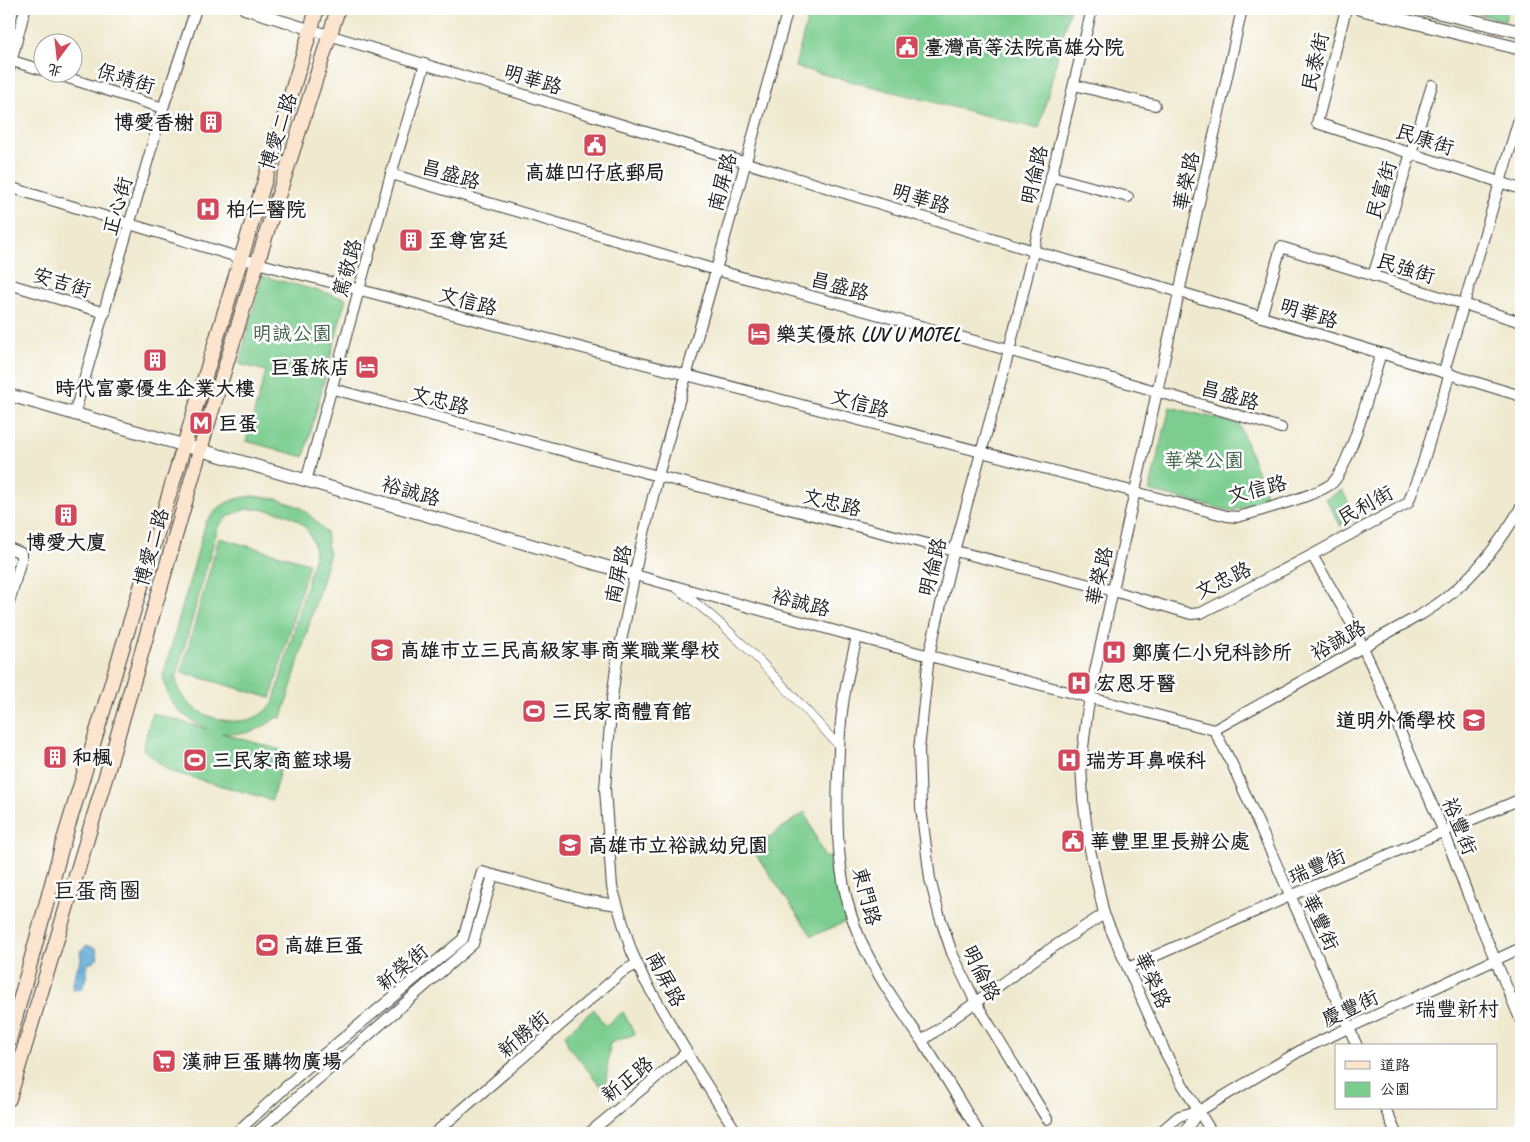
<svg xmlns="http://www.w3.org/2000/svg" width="1530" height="1142" viewBox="0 0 1530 1142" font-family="Caveat,'LXGW WenKai TC',sans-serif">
  <rect width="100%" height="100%" fill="#fff"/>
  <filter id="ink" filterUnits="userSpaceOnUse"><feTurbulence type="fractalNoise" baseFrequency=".02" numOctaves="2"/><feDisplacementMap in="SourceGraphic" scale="10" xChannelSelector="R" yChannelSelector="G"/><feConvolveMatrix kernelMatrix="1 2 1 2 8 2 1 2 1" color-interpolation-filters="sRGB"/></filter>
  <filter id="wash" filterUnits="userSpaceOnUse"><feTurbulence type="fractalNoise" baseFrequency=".0096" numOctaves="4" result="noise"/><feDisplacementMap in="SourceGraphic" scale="20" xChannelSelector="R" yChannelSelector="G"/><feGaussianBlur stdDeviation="1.12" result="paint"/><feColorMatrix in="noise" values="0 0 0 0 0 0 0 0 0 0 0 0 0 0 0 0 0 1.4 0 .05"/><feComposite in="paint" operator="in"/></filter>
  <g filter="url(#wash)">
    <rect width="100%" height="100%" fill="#efe9cf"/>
    <g fill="#7bcd8f" stroke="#4c7456" fill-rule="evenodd">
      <path d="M810,9H1070L1039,129L795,67Z"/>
      <path d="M1460,9H1508L1505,21Z"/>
      <path d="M262,276L346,298L304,457L246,441L266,371L239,364Z"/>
      <path d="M1170,407L1239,424L1268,500L1231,511L1149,491Z"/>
      <path d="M1342,490L1357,518L1341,526L1326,499Z"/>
      <path d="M252,496L277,499L300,507L314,519L326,532L329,556L282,718L277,717C256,733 246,735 221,733L285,751L272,800L169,771L143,749L152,713L207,729C179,714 170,708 163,676L206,522C222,502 228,500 252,496ZM247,509C280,509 313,516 315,555L273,704C266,710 259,717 251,719C226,727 187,713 178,688C177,685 176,680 176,677L218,527C226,516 234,513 247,509Z"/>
      <path d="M219,538L309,563L271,698L181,672Z"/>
      <path d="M805,812L824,857H835L848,921L812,936L752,849Z"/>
      <path d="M594,1009L605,1026L623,1012L635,1034L610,1043L605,1091L568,1046L565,1035Z"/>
    </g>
    <path fill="#5ba6d3" stroke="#3c6178" d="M87,945L96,948L98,957L94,962L88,964L86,978L82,989L72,990L75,972L81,960L80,951Z"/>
  </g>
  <g filter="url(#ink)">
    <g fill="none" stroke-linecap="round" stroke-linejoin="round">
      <g stroke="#3c3b37" stroke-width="9">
        <path id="pedestrian" d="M676,588C738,632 788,691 840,747"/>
      </g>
      <g stroke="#3c3b37" stroke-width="12">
        <g id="minor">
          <path d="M244,9L1034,251L1180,292L1521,396"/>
          <path d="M1346,9L1317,123L1521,189"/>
          <path d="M9,60L42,70"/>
          <path d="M9,70L25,9"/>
          <path d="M49,72L163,108"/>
          <path d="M1074,85L1155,105"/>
          <path d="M391,174L716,270L1135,385L1281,428"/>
          <path d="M1051,176L1128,197"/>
          <path d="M9,187L257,263L1227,516L1237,517L1249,514C1270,507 1315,496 1331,484C1349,471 1373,378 1381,353"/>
          <path d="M1373,276L1432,85"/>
          <path d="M9,284L105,313"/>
          <path d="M1261,317L1281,247L1521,322"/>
          <path d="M1444,371L1521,112"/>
          <path d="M1450,373L1422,466L1408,503L1312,555L1353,626L1372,667L1444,832L1468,895L1521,1021"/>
          <path d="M333,389L658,476L1114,591L1191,614L1201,613L1312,555"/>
          <path d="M74,415L163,108L196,9"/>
          <path d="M306,481L391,174L425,64"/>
          <path d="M9,548L21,553V560L9,603"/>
          <path d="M635,575L857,637L1214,730L1422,614C1431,608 1440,603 1448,596C1477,573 1502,540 1521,507"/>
          <path d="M857,637C850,665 843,694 841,722C839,739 839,755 838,772C836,830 837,889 862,943C878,978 900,1008 921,1040C942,1070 960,1102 979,1133"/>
          <path d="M1214,730L1232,764L1357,1046"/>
          <path d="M1128,968L1290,896L1521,799"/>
          <path d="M922,1041L1041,955L1104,914"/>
          <path d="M1385,1108L1396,1133"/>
          <path d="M1047,1119L976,1003L952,953L939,914L930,879L921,807L919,750L929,655L951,562L1009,351L1092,9"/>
          <path d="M236,1133L301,1073L463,939L482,872L584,900L617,905"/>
          <path d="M256,1133L473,944L493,875"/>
          <path d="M435,1133L622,972L637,964"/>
          <path d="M589,1133L687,1052"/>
          <path d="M737,1133L696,1068L644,979L631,950L612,887L605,789L612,698L617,661L638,558L658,476L716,270L788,9"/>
          <path d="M1159,1133L1179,1116L1199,1111L1303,1049L1521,948"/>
          <path d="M1182,1133L1187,1128L1199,1111"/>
          <path d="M1212,1133L1181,1082L1165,1052L1104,914L1089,845L1083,799L1081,765L1087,714L1095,671L1242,9"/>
        </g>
      </g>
      <g stroke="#3c3b37" stroke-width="14">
        <g id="tertiary">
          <path d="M1360,9L1521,49"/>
          <path d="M1424,9L1521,32"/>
          <path d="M9,395L635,575"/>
        </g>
      </g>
      <g stroke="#3c3b37" stroke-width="16">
        <g id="secondary">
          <path d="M9,1041L62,846L317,9"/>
          <path d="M9,1099L108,769L205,433L269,225L338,9"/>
        </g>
      </g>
      <use href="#pedestrian" stroke="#fff" stroke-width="8"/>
      <use href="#minor" stroke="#fff" stroke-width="10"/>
      <use href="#tertiary" stroke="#fff" stroke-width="12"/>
      <use href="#secondary" stroke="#fce5cf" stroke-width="14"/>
    </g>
  </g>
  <defs>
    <g id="civic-square" transform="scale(1.25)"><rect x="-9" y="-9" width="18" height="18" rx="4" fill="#d1495b" stroke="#fff"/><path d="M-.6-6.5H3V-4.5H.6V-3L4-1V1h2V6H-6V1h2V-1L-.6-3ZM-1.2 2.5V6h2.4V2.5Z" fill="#fff"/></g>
    <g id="building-square" transform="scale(1.25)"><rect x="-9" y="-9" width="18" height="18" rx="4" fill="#d1495b" stroke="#fff"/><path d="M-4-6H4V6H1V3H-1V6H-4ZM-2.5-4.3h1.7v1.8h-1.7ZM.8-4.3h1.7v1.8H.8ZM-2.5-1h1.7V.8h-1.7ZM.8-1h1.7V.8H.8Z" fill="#fff"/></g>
    <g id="hospital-square" transform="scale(1.25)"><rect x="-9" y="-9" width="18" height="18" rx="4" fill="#d1495b" stroke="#fff"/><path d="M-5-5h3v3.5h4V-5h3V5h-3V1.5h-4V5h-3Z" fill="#fff"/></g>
    <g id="hotel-square" transform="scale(1.25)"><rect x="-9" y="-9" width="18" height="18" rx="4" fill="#d1495b" stroke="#fff"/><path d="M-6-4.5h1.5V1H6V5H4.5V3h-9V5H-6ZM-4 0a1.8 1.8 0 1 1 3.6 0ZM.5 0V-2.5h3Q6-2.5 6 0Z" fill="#fff"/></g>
    <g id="metro-square" transform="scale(1.25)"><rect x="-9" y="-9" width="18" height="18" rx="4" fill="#d1495b" stroke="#fff"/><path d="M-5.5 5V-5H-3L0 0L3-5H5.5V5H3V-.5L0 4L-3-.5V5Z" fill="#fff"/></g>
    <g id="school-square" transform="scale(1.25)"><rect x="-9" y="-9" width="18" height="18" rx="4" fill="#d1495b" stroke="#fff"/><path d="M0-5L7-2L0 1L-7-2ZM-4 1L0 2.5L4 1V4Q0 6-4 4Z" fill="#fff"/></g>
    <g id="stadium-square" transform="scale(1.25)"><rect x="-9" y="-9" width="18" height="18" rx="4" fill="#d1495b" stroke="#fff"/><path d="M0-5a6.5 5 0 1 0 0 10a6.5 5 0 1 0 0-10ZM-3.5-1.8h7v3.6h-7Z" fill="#fff"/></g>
    <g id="supermarket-square" transform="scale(1.25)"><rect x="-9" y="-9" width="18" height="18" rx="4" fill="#d1495b" stroke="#fff"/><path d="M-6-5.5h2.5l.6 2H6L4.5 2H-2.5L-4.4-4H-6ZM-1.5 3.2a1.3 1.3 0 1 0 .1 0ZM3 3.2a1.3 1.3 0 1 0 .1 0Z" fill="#fff"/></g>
  </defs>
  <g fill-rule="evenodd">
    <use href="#civic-square" x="907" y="47"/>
    <use href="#building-square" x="211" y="122"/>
    <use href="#civic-square" x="595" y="145"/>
    <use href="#hospital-square" x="208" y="209"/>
    <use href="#building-square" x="411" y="240"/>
    <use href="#hotel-square" x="759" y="334"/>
    <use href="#building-square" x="155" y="360"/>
    <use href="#hotel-square" x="367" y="367"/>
    <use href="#metro-square" x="201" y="423"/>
    <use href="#building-square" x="66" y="515"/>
    <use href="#school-square" x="382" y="650"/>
    <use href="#hospital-square" x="1114" y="652"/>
    <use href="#hospital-square" x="1079" y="683"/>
    <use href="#stadium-square" x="534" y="711"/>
    <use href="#school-square" x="1474" y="720"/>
    <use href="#building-square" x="55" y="757"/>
    <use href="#stadium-square" x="195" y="760"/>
    <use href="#hospital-square" x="1069" y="760"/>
    <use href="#civic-square" x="1073" y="841"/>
    <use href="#school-square" x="570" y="845"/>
    <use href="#stadium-square" x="267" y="945"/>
    <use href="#supermarket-square" x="164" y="1061"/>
  </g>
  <g text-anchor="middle" stroke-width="5" stroke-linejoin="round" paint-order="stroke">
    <g font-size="20" font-weight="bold" fill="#1c1c1c" stroke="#fff" text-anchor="start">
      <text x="924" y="54">臺灣高等法院高雄分院</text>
      <text x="194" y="129" text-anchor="end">博愛香榭</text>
      <text x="595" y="179" text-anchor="middle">高雄凹仔底郵局</text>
      <text x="226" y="216">柏仁醫院</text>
      <text x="428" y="247">至尊宮廷</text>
      <text x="776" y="341">樂芙優旅 LUV U MOTEL</text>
      <text x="350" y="374" text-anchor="end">巨蛋旅店</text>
      <text x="155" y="395" text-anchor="middle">時代富豪優生企業大樓</text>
      <text x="218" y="430">巨蛋</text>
      <text x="66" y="549" text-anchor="middle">博愛大廈</text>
      <text x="400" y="657">高雄市立三民高級家事商業職業學校</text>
      <text x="1132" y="659">鄭廣仁小兒科診所</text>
      <text x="1096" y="690">宏恩牙醫</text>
      <text x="552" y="718">三民家商體育館</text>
      <text x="1456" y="727" text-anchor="end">道明外僑學校</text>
      <text x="72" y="764">和楓</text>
      <text x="212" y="767">三民家商籃球場</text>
      <text x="1086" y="767">瑞芳耳鼻喉科</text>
      <text x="1090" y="848">華豐里里長辦公處</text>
      <text x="588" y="852">高雄市立裕誠幼兒園</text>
      <text x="284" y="952">高雄巨蛋</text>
      <text x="182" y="1068">漢神巨蛋購物廣場</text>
    </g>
    <g font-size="20" fill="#1c1c1c" stroke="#fff">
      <text transform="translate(1315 62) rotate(-77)" y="7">民泰街</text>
      <text transform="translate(126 78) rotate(17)" y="7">保靖街</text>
      <text transform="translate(533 79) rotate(17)" y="7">明華路</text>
      <text transform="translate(278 131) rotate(-72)" y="7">博愛二路</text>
      <text transform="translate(1425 139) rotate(18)" y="7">民康街</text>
      <text transform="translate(451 174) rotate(16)" y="7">昌盛路</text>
      <text transform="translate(1034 175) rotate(-77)" y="7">明倫路</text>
      <text transform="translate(1186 181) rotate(-78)" y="7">華榮路</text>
      <text transform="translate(722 182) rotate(-75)" y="7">南屏路</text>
      <text transform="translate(1381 190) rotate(-73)" y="7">民富街</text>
      <text transform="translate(921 198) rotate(17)" y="7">明華路</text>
      <text transform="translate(117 206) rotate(-74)" y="7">正心街</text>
      <text transform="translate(347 268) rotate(-75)" y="7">篤敬路</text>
      <text transform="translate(1406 268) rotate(17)" y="7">民強街</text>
      <text transform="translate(62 282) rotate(17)" y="7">安吉街</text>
      <text transform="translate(840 286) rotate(15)" y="7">昌盛路</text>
      <text transform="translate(468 301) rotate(15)" y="7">文信路</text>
      <text transform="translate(1309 313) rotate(17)" y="7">明華路</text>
      <text transform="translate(1230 395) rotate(16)" y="7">昌盛路</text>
      <text transform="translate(440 400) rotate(15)" y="7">文忠路</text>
      <text transform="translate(860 403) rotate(15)" y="7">文信路</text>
      <text transform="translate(1257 489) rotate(-14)" y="7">文信路</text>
      <text transform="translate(411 491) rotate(16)" y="7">裕誠路</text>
      <text transform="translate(832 502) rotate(14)" y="7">文忠路</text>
      <text transform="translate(1365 505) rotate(-29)" y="7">民利街</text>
      <text transform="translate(151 547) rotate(-74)" y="7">博愛二路</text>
      <text transform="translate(932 567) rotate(-76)" y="7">明倫路</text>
      <text transform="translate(618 574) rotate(-78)" y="7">南屏路</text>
      <text transform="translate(1099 576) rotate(-77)" y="7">華榮路</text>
      <text transform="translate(1223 580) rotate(-26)" y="7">文忠路</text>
      <text transform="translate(801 602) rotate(15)" y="7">裕誠路</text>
      <text transform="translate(1338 640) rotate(-30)" y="7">裕誠路</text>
      <text transform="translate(1460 826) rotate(68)" y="7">裕豐街</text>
      <text transform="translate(1317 866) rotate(-23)" y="7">瑞豐街</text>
      <text transform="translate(867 896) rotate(75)" y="7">東門路</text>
      <text transform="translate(1321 922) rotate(66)" y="7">華豐街</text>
      <text transform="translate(402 967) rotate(-40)" y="7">新榮街</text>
      <text transform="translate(982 973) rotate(64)" y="7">明倫路</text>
      <text transform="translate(666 979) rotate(62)" y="7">南屏路</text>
      <text transform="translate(1153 980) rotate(66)" y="7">華榮路</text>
      <text transform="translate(1350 1008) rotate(-25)" y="7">慶豐街</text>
      <text transform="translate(523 1034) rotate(-41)" y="7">新勝街</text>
      <text transform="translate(627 1079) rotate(-39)" y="7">新正路</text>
    </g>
    <g font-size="20" fill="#42634a" stroke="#fff">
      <text x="292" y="340">明誠公園</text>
      <text x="1204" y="467">華榮公園</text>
    </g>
    <g font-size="21" fill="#1c1c1c" stroke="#fff">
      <text x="1457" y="1016">瑞豐新村</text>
    </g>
    <g font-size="22" fill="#1c1c1c" stroke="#fff">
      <text x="97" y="898">巨蛋商圈</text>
    </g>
  </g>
  <rect width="1530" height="1142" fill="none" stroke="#fff" stroke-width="30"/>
  <rect x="1335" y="1044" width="162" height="65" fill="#ffffff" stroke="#a4a4a4"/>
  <rect x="1345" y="1061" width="25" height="8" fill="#fce5cf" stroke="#a4a4a4"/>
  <text x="1380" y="1070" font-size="15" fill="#1c1c1c">道路</text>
  <rect x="1345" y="1082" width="25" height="15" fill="#7bcd8f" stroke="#a4a4a4"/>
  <text x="1380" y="1094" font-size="15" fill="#1c1c1c">公園</text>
  <g transform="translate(58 58) rotate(195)"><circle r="24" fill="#ffffff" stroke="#a4a4a4"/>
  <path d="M0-4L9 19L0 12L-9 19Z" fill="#d1495b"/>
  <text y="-8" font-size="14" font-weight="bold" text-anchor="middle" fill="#1c1c1c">北</text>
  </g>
</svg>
